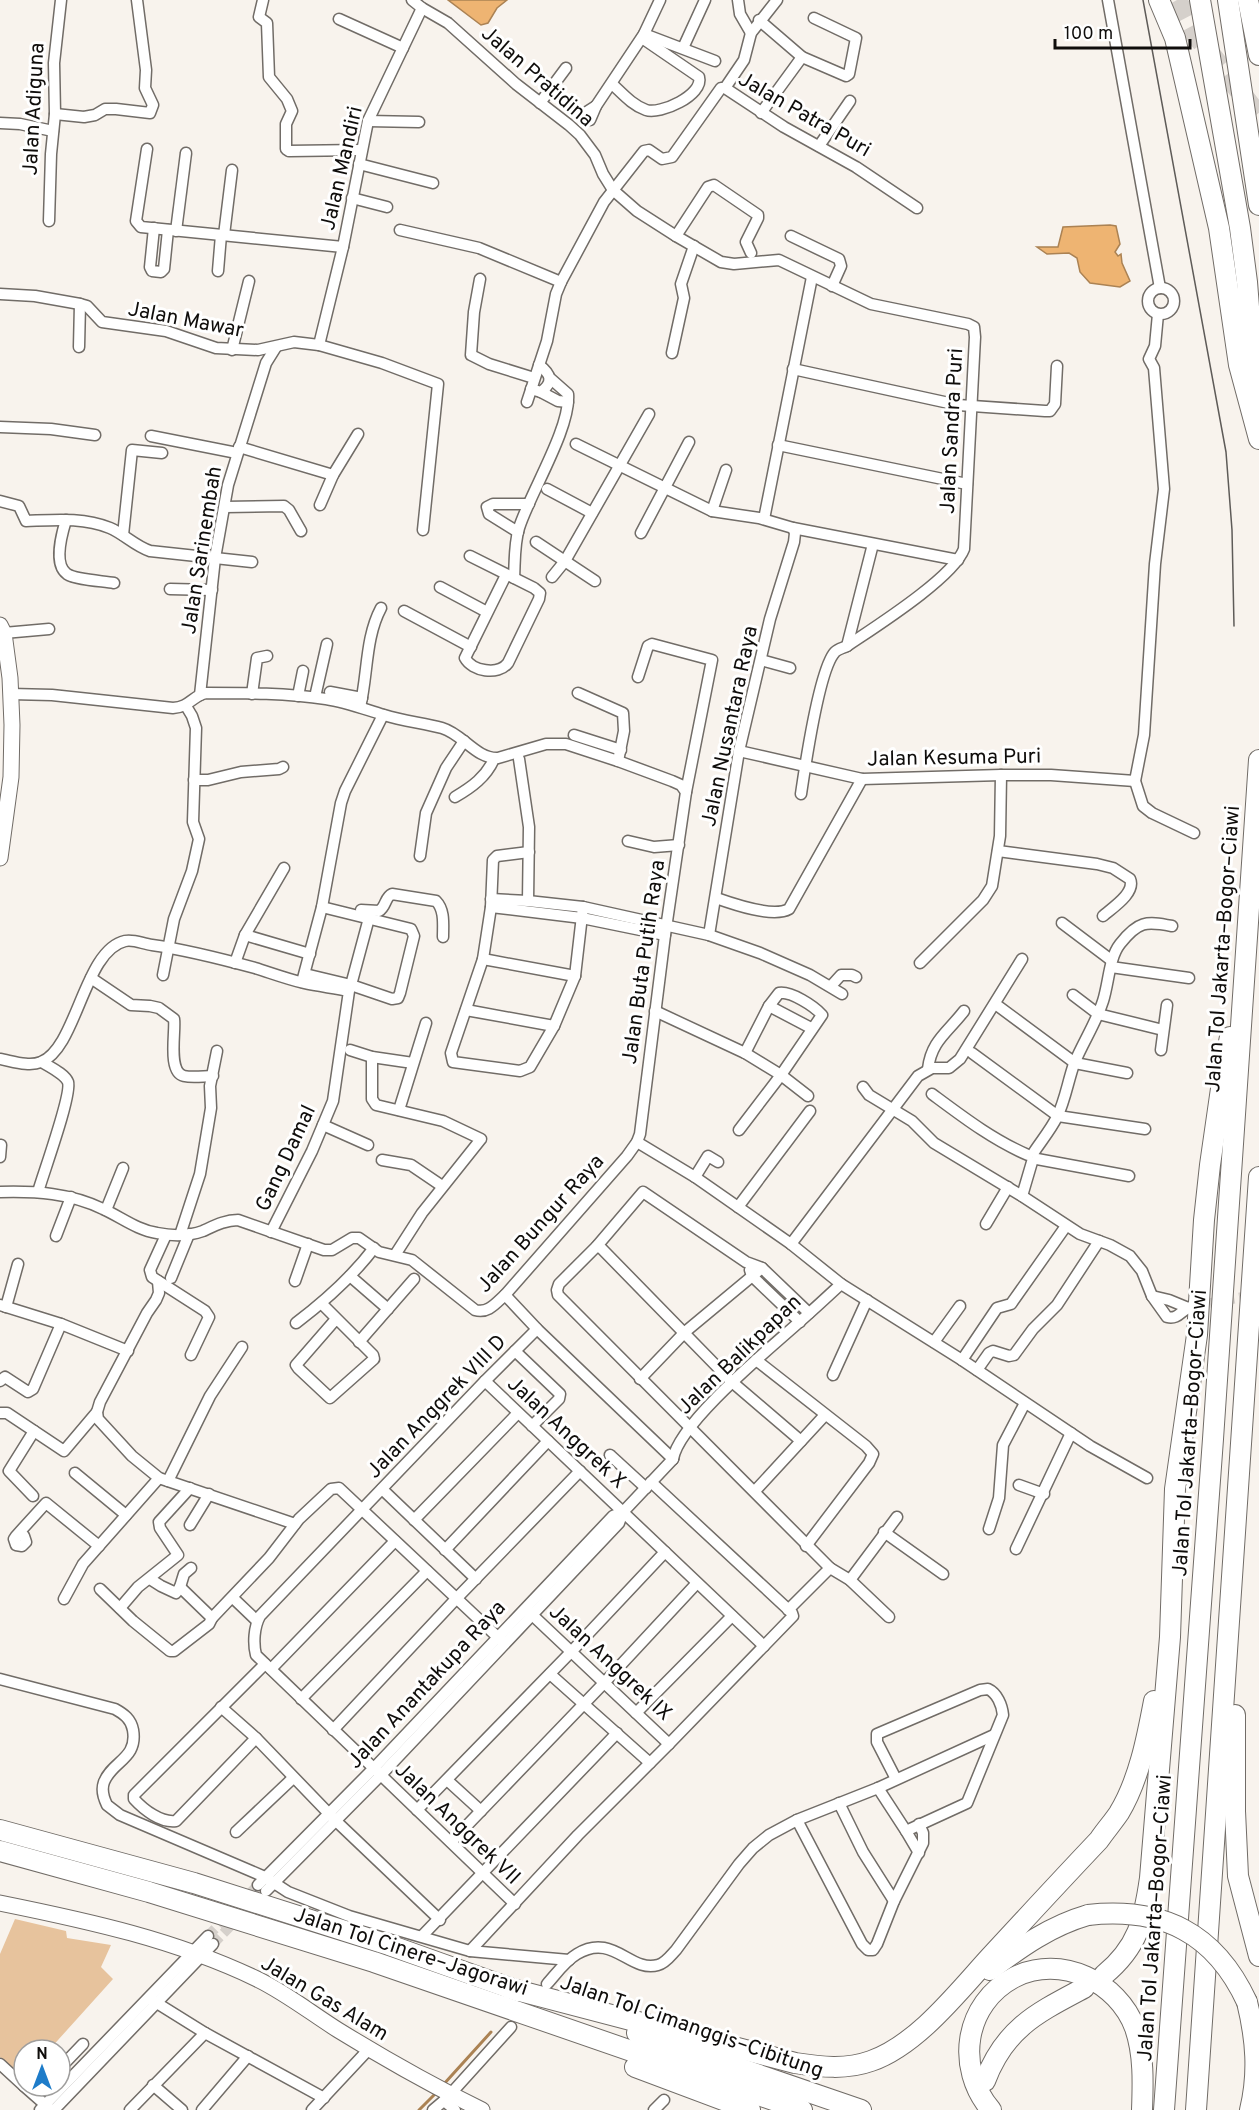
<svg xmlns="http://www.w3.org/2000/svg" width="1259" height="2110" viewBox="0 0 1259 2110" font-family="Overpass,sans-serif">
  <rect width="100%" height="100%" fill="#f8f3ed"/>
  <path fill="#e7c39d" d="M15,1919L66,1931L67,1938L111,1945L101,1967L113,1979L49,2050H24L23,2078L0,2057V1954Z"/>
  <g fill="#eeb472" stroke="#ab8253" stroke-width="1.5">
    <path d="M448,0H507L497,8L488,23L481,25Z"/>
    <path d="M1110,225L1116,226L1120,244L1115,252L1118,256L1121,254L1122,263L1130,281L1120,287L1090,283L1080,272L1077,258L1069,253L1047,254L1037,247H1058L1063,227Z"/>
  </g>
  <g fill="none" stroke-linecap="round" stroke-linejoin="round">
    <g stroke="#ab8253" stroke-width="3">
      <path d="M443,2085L491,2032"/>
      <path d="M419,2110L437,2092"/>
    </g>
    <g stroke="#d5d0cb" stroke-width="10" stroke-dasharray="10 5" stroke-linecap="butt">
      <path d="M1195,1306L1253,1295"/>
      <path d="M208,1936L258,1885"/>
      <path d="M213,1944L238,1918"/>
    </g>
    <path stroke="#d5d0cb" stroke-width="20" stroke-dasharray="20 10" stroke-linecap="butt" d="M1177,0L1195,34L1259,116"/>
    <g stroke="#716c67" stroke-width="13">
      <g id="street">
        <path d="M263,0L259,17L267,23L269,77L287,99L292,111L286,124V149L289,151L361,150"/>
        <path d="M412,0L422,8L448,23L516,84L569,125L580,135L595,155L603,174L613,190L637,211L676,236L721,262L734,264L779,260L871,304L968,324L974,327L975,337L964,549C953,578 875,627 847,646C843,648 838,649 835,652C819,669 805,767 801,794"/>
        <path d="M738,0L740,14L751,33"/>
        <path d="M1108,0L1160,288"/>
        <path d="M339,19L403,48"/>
        <path d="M759,20L802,57L846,76L849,74L856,38L814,18"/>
        <path d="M644,34L715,61"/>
        <path d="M683,48L705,0"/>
        <path d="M612,84C622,93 632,105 646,110C660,115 704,95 699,77L642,38"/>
        <path d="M725,88L784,127L856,167L917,208"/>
        <path d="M540,103L566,68"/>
        <path d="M761,113L802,57"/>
        <path d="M55,114L84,117L95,115L105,109H116L150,113L153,105L145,88L146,70L137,0"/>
        <path d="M582,115L596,106"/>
        <path d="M590,120L596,106L644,34L660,0"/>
        <path d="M368,121L419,122"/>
        <path d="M0,123L20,124L53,131"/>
        <path d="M819,146L850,101"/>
        <path d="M147,149L136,221L141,227L343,247"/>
        <path d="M359,164L433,183"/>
        <path d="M352,198L387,207"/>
        <path d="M49,221L51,154L55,114L54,63L61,0"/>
        <path d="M154,228L150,267L152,271L161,272L164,269L168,230"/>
        <path d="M400,230L479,248L561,282"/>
        <path d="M176,231L186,153"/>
        <path d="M224,235L232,170"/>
        <path d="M676,236L708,187L714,185L758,215V218L746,242L751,253"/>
        <path d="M791,236L839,259L841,266L832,286"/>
        <path d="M218,271L221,235"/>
        <path d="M480,279L474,312L471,355L489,364L534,378"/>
        <circle cx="1161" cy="301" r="13"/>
        <path d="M0,294L35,296L80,304L87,306L102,322L166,331L216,348L258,350L294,342L319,345L382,363L438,384L423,530"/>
        <path d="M1158,314L1155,346L1149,359L1154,368L1164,489L1155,564L1144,735L1135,781L1143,806L1152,813L1194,833"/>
        <path d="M319,345L343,247L368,121L422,8"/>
        <path d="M79,347L80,304"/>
        <path d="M232,350L249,281"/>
        <path d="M672,353L684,298L681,284L694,246"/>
        <path d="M793,369L958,405L1045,411H1050L1055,404L1057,366"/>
        <path d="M531,389L541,392C554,382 551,374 539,365"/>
        <path d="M541,392L558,401L568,402"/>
        <path d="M527,402L547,341L556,294L561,282L604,202L644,151L649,150L662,159L672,157L721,88H725L744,60L751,33L777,0"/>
        <path d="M0,427L51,429L95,435"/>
        <path d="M151,436L237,453"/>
        <path d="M576,444L712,511L759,518L793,528L958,560"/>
        <path d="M778,445L967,484"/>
        <path d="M239,447L333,475"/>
        <path d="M547,489L592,513"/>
        <path d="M0,501L19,506L26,521C54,520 83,517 110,528C124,534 135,546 150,551L252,562"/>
        <path d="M320,505L333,475L358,434"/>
        <path d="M225,507L284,506L289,510L301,531"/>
        <path d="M712,511L726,470"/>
        <path d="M764,519L812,277"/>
        <path d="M66,520C62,533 53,564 67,574C76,580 103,581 114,583"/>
        <path d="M518,532L489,514L487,507L493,504H529"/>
        <path d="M641,533L689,442"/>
        <path d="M123,535L132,450L162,453"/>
        <path d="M536,542L595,581"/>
        <path d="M470,556L534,588L540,593L539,599L508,663C498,676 472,671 465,658L506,575"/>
        <path d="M552,577L565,561L649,414"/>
        <path d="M514,578C515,562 514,544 519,528C530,493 571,428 568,394L551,379"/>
        <path d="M440,587L487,612"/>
        <path d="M170,589L212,590"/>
        <path d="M404,611L471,647"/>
        <path d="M4,633L49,629"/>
        <path d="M847,646L873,544"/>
        <path d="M761,660L790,668"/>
        <path d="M638,677L648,646L652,644L712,660L686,792"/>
        <path d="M330,692L362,698"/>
        <path d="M578,693L623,713L624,731L618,761"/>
        <path d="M252,694L257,658L267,656"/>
        <path d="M200,695L215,558L228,485L266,363L276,347"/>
        <path d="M298,696L303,671"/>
        <path d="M315,697L327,644"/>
        <path d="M360,707C368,674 365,638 381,608"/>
        <path d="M574,735L621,750"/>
        <path d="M739,751L862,779L1001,775H1051L1135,781"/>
        <path d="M519,759L529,827L528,901"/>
        <path d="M194,780H208L241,772L279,769L283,767"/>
        <path d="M455,797C472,787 486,777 494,759"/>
        <path d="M628,841L654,847L679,845"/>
        <path d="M998,851L1097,864L1113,868L1130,879C1136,893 1112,908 1103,916"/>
        <path d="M529,852L497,856L493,860L491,907L483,959L451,1053L453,1062L520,1071L530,1067L554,1026L575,976L583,907"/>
        <path d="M420,856L426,813L446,768L464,741"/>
        <path d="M716,898C733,904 773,918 789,909L862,779"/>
        <path d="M491,899L528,901L583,907L709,935L760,953L810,975L842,994"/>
        <path d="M491,907L582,918L665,935"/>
        <path d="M361,910L379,911C386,907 385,897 392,894L436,901C445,910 443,925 443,937"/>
        <path d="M1062,923L1111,960"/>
        <path d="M245,935L310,954"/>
        <path d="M709,935L739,751L770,619L794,542L795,533L793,528"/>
        <path d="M483,959L575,976"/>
        <path d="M235,963L245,935L284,868"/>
        <path d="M920,963L983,900L992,886L1000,836L1001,775"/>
        <path d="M1111,967L1189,978"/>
        <path d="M305,974L351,985L392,999L398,998L400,993L414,936L411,929L322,907"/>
        <path d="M163,975L174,919L192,871L199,839L193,822L196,728L192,716L186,706"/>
        <path d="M91,978L131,1005L150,1006L159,1008L174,1019C176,1031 167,1072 184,1076C193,1078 204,1076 213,1076"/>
        <path d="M302,982L322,907L341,803L345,791L383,715"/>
        <path d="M351,985L369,918"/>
        <path d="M831,986L841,975H852L856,977"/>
        <path d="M1073,995L1098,1014L1163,1030"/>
        <path d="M769,1006L811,1028"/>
        <path d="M998,1006L1075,1063L1127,1073"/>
        <path d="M466,1010L554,1026"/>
        <path d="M655,1011L745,1053L781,1075L808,1096"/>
        <path d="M350,1050L372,1057L413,1063"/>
        <path d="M1161,1050L1167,1005"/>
        <path d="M972,1053L1058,1116L1145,1129"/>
        <path d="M372,1057V1099L376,1105L443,1121L481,1139L422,1213L395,1255"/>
        <path d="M0,1059C12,1061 29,1067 41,1062C77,1048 84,950 125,941C134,939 143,944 152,945C187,950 222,959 255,968C271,973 287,979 304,983C318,986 334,988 349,991L333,1101L312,1151L271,1232"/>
        <path d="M928,1069C931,1041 948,1032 964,1011"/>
        <path d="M863,1087L869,1095L912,1121L934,1143L1022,1196L1080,1234L1110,1245L1130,1256L1142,1271L1152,1296L1167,1317C1180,1320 1181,1308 1194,1306"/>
        <path d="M932,1094C963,1117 993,1140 1028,1155"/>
        <path d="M399,1110L426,1023"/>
        <path d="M323,1125L368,1145"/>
        <path d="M739,1130L781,1075L822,1015C814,1006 791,991 779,993L769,1006L745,1053"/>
        <path d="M637,1142L695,1177L791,1244L841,1284L962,1360L1090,1446L1147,1478"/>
        <path d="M1034,1152C1042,1140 1051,1129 1057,1117C1065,1101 1068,1081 1074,1064C1083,1042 1096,1023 1103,1001C1109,982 1109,958 1120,944C1138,921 1146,921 1172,926"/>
        <path d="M0,1157L1,1145"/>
        <path d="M1037,1159L1129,1176"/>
        <path d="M382,1160L411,1165L442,1186"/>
        <path d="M695,1177L708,1156L718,1162"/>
        <path d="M0,1192C36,1191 70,1193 103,1209C121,1217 137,1230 157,1233C172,1236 189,1236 203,1231C214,1226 225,1220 238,1220L324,1250H332L352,1238H359L379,1252L412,1260L475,1310C488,1314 496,1303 505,1295L627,1156L637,1142L640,1134L665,935L686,792L681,785L672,781L618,761L566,744H546L498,758C476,759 463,734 442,728C423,723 403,721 384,715C364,709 346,702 326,699C287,693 246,693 206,693C192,696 190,707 173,708L52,695L11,694"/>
        <path d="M38,1192C43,1174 72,1095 68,1082C65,1074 50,1067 42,1062"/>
        <path d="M1022,1196L1032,1162"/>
        <path d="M738,1207L810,1111"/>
        <path d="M106,1210L123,1168"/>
        <path d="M986,1224L1008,1187"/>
        <path d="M166,1235L150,1270L152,1277L205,1311L209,1317L191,1355"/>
        <path d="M180,1235L200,1174L211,1108L210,1086L217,1051"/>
        <path d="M56,1236L71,1197"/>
        <path d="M791,1244L918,1076L932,1068H949L960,1059L1022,959"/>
        <path d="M597,1246L602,1249L732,1382L801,1441"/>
        <path d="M750,1270L752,1276L800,1322"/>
        <path d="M350,1276L388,1309"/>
        <path d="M171,1278L189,1234"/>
        <path d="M158,1281L159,1293L156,1300L147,1313L100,1402L97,1412L98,1419L132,1456L159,1478L295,1524"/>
        <path d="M295,1281L308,1244"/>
        <path d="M505,1295L537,1329L673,1459"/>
        <path d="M1152,1296L1169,1300L1186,1307"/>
        <path d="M322,1304L373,1355L374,1359L330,1398L298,1368L296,1365L336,1319"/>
        <path d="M0,1305L61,1324L128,1351"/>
        <path d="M6,1307L18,1264"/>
        <path d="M296,1323C325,1301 352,1277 374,1248"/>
        <path d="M359,1342L414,1279"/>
        <path d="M934,1342L960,1306"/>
        <path d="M515,1351L560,1394L559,1399L532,1426"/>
        <path d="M756,1360L866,1446L873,1454L869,1463L806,1546"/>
        <path d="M962,1360L997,1308L1011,1304L1066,1226"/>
        <path d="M977,1370L989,1353L993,1351L1009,1356L1014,1355L1033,1329L1057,1305L1099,1241"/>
        <path d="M833,1375L867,1300"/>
        <path d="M640,1379L685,1332L762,1268"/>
        <path d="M0,1381L5,1377L28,1392L33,1389L61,1324"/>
        <path d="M485,1381L764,1646"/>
        <path d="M0,1413H7L64,1451L97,1412"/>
        <path d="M610,1455L646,1488"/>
        <path d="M673,1459C679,1423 768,1350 797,1324C812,1311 827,1297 841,1284"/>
        <path d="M75,1473L126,1515"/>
        <path d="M168,1481L210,1396L242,1347"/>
        <path d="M1019,1485L1044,1494"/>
        <path d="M382,1489L476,1579"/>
        <path d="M755,1491L825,1415"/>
        <path d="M33,1496L9,1471L34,1431"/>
        <path d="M414,1520L518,1413"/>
        <path d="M190,1525L209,1494"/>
        <path d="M989,1529L999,1498L1003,1445L1025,1403"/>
        <path d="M884,1532L943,1574"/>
        <path d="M18,1535L24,1536L26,1542L22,1546L16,1545L14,1539L16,1536L46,1503L99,1546"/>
        <path d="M1016,1549L1071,1433"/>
        <path d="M445,1550L548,1441"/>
        <path d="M830,1568L850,1580L889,1617"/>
        <path d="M150,1579L161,1586L176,1593L180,1587L212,1618"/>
        <path d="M850,1580L897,1517"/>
        <path d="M180,1587L184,1574L191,1568"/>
        <path d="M100,1589L133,1621L170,1651H174L209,1624L212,1618L269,1558L299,1519L331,1489L339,1488L504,1643"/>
        <path d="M233,1598L257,1621"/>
        <path d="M64,1599L83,1564L159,1478"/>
        <path d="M120,1608L138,1587L178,1555L160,1528L159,1522L190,1488"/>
        <path d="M527,1610L669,1744"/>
        <path d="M788,1610L830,1568L558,1295L557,1290L559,1284L597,1246L643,1192L746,1262L762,1268L809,1313"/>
        <path d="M271,1669L395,1541"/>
        <path d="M550,1674L650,1763"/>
        <path d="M0,1679L115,1709C124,1714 131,1719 133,1730C138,1759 112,1761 104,1782C101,1790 104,1799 107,1805L120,1815L265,1877L288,1892L349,1916L470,1951L569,1960"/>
        <path d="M301,1699L427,1571"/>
        <path d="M221,1707L256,1738L336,1821L440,1920"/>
        <path d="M636,1713L732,1616"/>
        <path d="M333,1730L454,1601L580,1471"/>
        <path d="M256,1738L176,1821C161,1823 144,1810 134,1799V1795L265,1664"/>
        <path d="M447,1780L481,1811"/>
        <path d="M878,1788L906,1831L967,1803L1003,1715C1002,1705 997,1693 988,1689L980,1690L877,1734V1742L896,1779"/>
        <path d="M839,1803L863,1852L894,1901L923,1843V1833L919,1824"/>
        <path d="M417,1810L571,1652L665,1552"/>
        <path d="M797,1820L862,1944L868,1950H873L877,1944L894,1901"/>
        <path d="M906,1831L919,1853"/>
        <path d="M236,1832L293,1778"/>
        <path d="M451,1842L604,1683L697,1583"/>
        <path d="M258,1885L373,1769L613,1516L623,1512"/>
        <path d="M266,1891L380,1776L619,1523L623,1512L673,1459"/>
        <path d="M515,1904L256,1655C253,1643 254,1627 260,1616L485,1381L537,1329"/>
        <path d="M422,1936L617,1733"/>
        <path d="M470,1951L578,1835L669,1744L793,1616L792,1613L651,1482"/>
        <path d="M547,1984C556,1974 565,1961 577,1954C613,1932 630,1973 658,1965C666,1963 671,1955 676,1950L739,1864L753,1848L769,1835L797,1820L878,1788L994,1735"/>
        <path d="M152,2000L205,2033L324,2098"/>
        <path d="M0,2064L24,2086"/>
        <path d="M60,2068L83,2044"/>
        <path d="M153,2085L182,2110"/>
        <path d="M24,2086L49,2108"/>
        <path d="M444,2101L455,2110"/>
        <path d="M40,2110L208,1936"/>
        <path d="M54,2110L213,1944"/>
        <path d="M130,2110L205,2033"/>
        <path d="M202,2110L248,2056"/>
        <path d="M312,2110L369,2049"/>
        <path d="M433,2110L446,2099L511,2027"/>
        <path d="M654,2110L664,2100"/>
      </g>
    </g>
    <g stroke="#716c67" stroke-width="17">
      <g id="secondary">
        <path d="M0,625L4,633L10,678L12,725L11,777L0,858"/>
        <path d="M0,1903C89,1921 176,1940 257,1979C286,1993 311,2013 338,2030C385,2059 433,2086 482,2110"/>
      </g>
    </g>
    <g stroke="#716c67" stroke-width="22">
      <g id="highway">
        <path d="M1159,0L1175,38L1219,228L1239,365L1259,439"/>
        <path d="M1200,0L1240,228L1247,282L1256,395"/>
        <path d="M1228,0L1259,205"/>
        <path d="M1248,0L1259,55"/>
        <path d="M1235,1715V1811L1238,1876L1259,1956"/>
        <path d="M0,1830L194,1883L389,1945L518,1991"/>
        <path d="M0,1851L149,1892L374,1962L802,2110"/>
        <path d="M990,1970C1021,1947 1050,1926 1088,1915"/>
        <path d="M1104,1975C1138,1947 1144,1920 1150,1878L1170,1637L1175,1489L1197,1335L1204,1220L1210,1165L1225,1061L1230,1037"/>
        <path d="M508,1988L795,2063C821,2067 846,2070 871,2061C917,2045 958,1992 990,1957C1026,1918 1063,1878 1099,1840C1105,1831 1113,1822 1119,1813C1139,1780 1147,1738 1154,1701"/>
        <path d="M1247,2002C1256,2039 1259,2073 1250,2110"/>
        <path d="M637,2033L861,2110"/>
        <path d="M635,2067L750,2110"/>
        <path d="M985,2081C1005,2028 1037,2013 1084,1988"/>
        <path d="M991,2110C955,2068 964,2003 1015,1977C1061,1954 1118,1982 1135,2028C1144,2054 1143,2083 1142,2110"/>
        <path d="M1164,2110L1213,1439L1259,760"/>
        <path d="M1196,2110L1259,1177"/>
      </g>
    </g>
    <use href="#street" stroke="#fff" stroke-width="10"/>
    <use href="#secondary" stroke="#fff" stroke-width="15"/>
    <use href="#highway" stroke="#fff" stroke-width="20"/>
    <path stroke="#5e5b58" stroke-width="1.5" d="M1143,0L1226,452L1232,530L1234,626"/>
    <g stroke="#716c67" stroke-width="22" stroke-linecap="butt">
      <path id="highway-bridge" d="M1088,1915C1163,1907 1215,1933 1247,2002"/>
    </g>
    <use href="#highway-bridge" stroke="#fff" stroke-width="20"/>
  </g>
  <g text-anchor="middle" stroke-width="6" stroke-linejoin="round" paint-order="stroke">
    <g font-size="21" fill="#0f0d0b" stroke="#fff">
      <text transform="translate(538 76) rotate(41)" y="7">Jalan Pratidina</text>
      <text transform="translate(33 109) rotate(-87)" y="7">Jalan Adiguna</text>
      <text transform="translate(805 114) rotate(30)" y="7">Jalan Patra Puri</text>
      <text transform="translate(341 168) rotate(-77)" y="7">Jalan Mandiri</text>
      <text transform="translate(186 319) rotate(11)" y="7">Jalan Mawar</text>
      <text transform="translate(951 431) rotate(-87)" y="7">Jalan Sandra Puri</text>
      <text transform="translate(201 550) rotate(-81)" y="7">Jalan Sarinembah</text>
      <text transform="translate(729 726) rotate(-78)" y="7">Jalan Nusantara Raya</text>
      <text transform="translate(954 757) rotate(-1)" y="7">Jalan Kesuma Puri</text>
      <text transform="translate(1222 949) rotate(-86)" y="7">Jalan Tol Jakarta–Bogor–Ciawi</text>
      <text transform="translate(643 962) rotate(-82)" y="7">Jalan Buta Putih Raya</text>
      <text transform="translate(285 1158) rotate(-65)" y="7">Gang Damal</text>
      <text transform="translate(540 1223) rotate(-48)" y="7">Jalan Bungur Raya</text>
      <text transform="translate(739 1354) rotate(-44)" y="7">Jalan Balikpapan</text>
      <text transform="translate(436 1406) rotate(-46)" y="7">Jalan Anggrek VIII D</text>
      <text transform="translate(567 1432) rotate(43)" y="7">Jalan Anggrek X</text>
      <text transform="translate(1189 1433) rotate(-86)" y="7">Jalan Tol Jakarta–Bogor–Ciawi</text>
      <text transform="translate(611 1662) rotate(43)" y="7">Jalan Anggrek IX</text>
      <text transform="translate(426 1684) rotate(-47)" y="7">Jalan Anantakupa Raya</text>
      <text transform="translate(458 1823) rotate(44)" y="7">Jalan Anggrek VII</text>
      <text transform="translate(1154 1918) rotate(-86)" y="7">Jalan Tol Jakarta–Bogor–Ciawi</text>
      <text transform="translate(411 1951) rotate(18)" y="7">Jalan Tol Cinere–Jagorawi</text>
      <text transform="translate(325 1998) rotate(31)" y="7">Jalan Gas Alam</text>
      <text transform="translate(692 2026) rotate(19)" y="7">Jalan Tol Cimanggis–Cibitung</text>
    </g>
  </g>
  <g transform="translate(42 2068)"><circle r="28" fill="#ffffff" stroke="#9f9e9d" stroke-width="1.5"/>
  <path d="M0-4.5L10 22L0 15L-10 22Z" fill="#1e7cc9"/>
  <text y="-9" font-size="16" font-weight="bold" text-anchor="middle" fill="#0f0d0b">N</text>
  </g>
  <path d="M1055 39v9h135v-9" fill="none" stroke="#0f0d0b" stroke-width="3"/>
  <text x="1064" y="39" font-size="18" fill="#0f0d0b" stroke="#ffffff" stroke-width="4.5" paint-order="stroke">100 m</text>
</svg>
